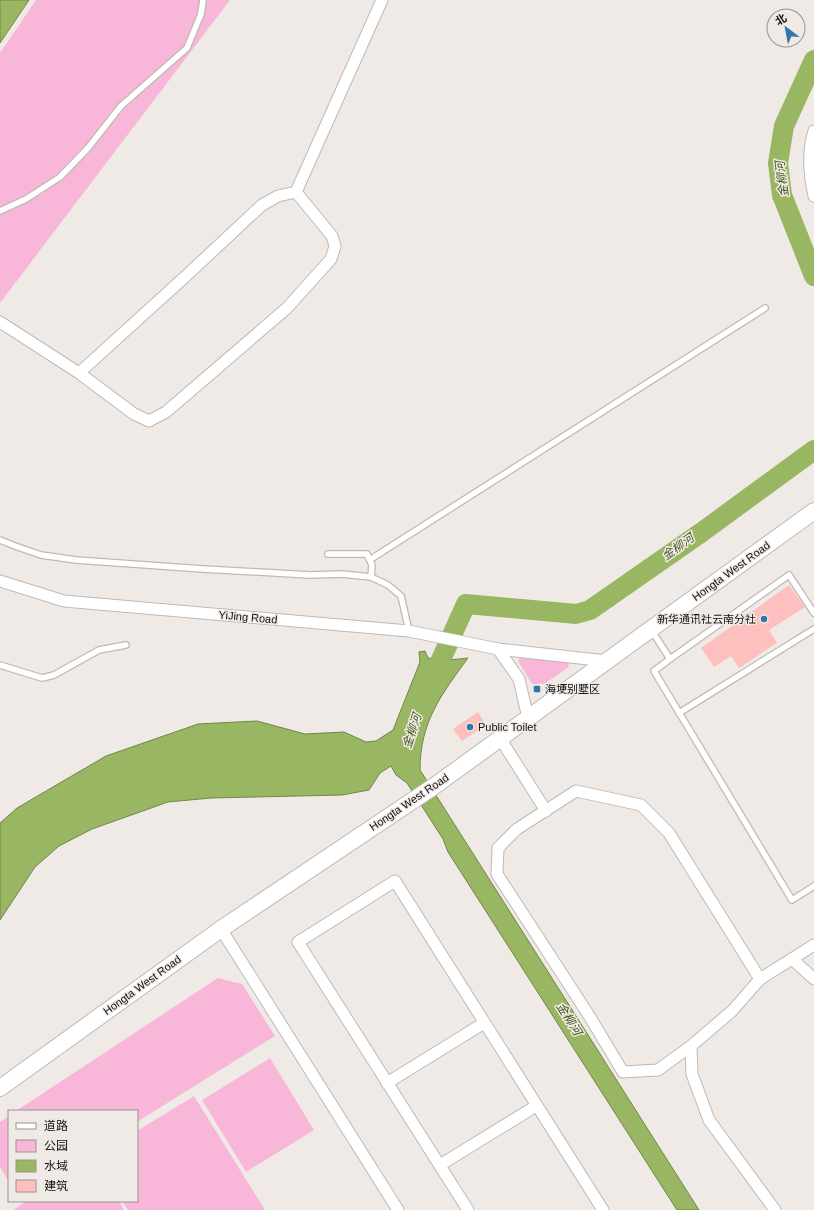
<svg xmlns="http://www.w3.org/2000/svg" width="814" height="1210" viewBox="0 0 814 1210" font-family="Helvetica,'Noto Sans SC',sans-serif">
  <rect width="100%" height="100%" fill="#f0eae6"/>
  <g fill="#f8b7d8">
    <path d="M36,0H230L0,303V53Z"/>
    <path d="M520,658L567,661L569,667L544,684H532L518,661Z"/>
    <path d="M218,978L242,984L275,1036L137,1122V1111H16Z"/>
    <path d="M270,1058L314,1130L246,1172L202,1100Z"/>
    <path d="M194,1096L265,1210H128L122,1201H137V1131Z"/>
    <path d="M9,1116V1182L0,1167V1122Z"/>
    <path d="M27,1201H119L124,1210H13Z"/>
  </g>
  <g fill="#99b662" stroke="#71854a">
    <path d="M0,0H29L0,43Z"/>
    <path d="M425,651L428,658L449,660L468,658C441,695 420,722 420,770L699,1210H677L448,852L443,839L407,783L396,775L391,766L380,773L369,790L342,795L211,798L168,802L92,829L59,846L35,867L0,920V823L17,808L106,756L198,724L257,721L305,734L344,732L366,742L376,741L393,730L420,662L419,652Z"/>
  </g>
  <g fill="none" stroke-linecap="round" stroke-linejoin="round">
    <g stroke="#99b662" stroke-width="20">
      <path d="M814,60L784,126L778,163L782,195L814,276"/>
      <path d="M430,684L466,604L576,614L590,610L702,532L814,450"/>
    </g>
  </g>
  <g fill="#fdc0be">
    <path d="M789,585L805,607L769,630L777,643L739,668L731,656L714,667L701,648Z"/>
    <path d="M478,712L486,725L462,741L453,729Z"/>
  </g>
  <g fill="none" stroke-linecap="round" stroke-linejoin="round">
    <g stroke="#bfb9b5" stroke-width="8">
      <g id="lane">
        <path d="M0,211L26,199L60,177L88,148L121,106L187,48L201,14L203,0"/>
        <path d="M0,540L15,546L41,555L76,560L203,569L310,575L342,574L371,577L388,585L401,596L409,631"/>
        <path d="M328,554H367L372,565L371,577"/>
        <path d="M371,559L765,308"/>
        <path d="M814,613L789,575L670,659L654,671L792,900L814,886"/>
        <path d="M652,631L670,659"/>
        <path d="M0,665L42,678L54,675L99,650L126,645"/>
        <path d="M679,713L814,629"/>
      </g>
    </g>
    <g stroke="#bfb9b5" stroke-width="13">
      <g id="street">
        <path d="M814,131C807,153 809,174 814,196"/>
        <path d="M296,192L382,0"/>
        <path d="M0,322L79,373L134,414L149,421L166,412L287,308L331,259L335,246L332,236L296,192L278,196L262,205L187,275L79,373"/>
        <path d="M0,581L64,601L409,631L498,649L607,661"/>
        <path d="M498,649L519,679L528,718"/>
        <path d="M500,738L546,811"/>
        <path d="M221,929L398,1210"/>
        <path d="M792,959L814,979"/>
        <path d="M691,1046L658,1070L623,1072L588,1014L497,874L498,848L517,829L576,791L641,805L669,833L760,979"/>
        <path d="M387,1083L484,1023"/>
        <path d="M440,1165L536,1106"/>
        <path d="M468,1210L298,942L395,881L603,1210"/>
        <path d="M775,1210L709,1120L692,1074L691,1046L732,1011L760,979L814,945"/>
      </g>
    </g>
    <g stroke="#bfb9b5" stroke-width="18">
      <path id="secondary" d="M0,1088L221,929L433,787L814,511"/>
    </g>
    <use href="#lane" stroke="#fff" stroke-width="5.5"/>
    <use href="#street" stroke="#fff" stroke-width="11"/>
    <use href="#secondary" stroke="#fff" stroke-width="16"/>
  </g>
  <g fill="#2f77ab" stroke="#f0eae6" stroke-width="1.5">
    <circle cx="764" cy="619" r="4"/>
    <rect x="533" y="685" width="8" height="8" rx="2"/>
    <circle cx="470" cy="727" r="4"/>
  </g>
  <g text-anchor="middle" stroke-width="3" stroke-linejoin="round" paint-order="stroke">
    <g font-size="11" fill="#141211" stroke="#f0eae6">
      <text transform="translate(731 571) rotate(-36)" y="4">Hongta West Road</text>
      <text transform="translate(248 617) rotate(5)" y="4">YiJing Road</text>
      <text transform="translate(409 802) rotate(-34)" y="4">Hongta West Road</text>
      <text transform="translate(142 985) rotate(-36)" y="4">Hongta West Road</text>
    </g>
    <g font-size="11" fill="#141211" stroke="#f0eae6" text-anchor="start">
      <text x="756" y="623" text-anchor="end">新华通讯社云南分社</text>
      <text x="545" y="693">海埂别墅区</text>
      <text x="478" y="731">Public Toilet</text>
    </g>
    <g font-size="12" font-style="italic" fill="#46591e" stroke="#f0eae6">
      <text transform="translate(782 179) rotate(-97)" y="4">金柳河</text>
      <text transform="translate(678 547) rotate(-36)" y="4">金柳河</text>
      <text transform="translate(412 731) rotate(-72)" y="4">金柳河</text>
      <text transform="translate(569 1019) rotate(58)" y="4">金柳河</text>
    </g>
  </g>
  <rect x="8" y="1110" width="130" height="92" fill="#f0eae6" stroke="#989491"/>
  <rect x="16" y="1123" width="20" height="6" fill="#ffffff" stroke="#989491"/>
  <text x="44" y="1130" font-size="12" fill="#141211">道路</text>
  <rect x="16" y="1140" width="20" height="12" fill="#f8b7d8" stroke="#989491"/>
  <text x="44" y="1150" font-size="12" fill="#141211">公园</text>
  <rect x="16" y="1160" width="20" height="12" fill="#99b662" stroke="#989491"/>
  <text x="44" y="1170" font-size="12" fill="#141211">水域</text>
  <rect x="16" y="1180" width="20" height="12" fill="#fdc0be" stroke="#989491"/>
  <text x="44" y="1190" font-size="12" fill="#141211">建筑</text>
  <g transform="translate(786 28) rotate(328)"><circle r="19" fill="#f0eae6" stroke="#989491"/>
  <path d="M0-3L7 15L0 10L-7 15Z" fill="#2f77ab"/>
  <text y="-6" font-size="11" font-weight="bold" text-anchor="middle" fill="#141211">北</text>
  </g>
</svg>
